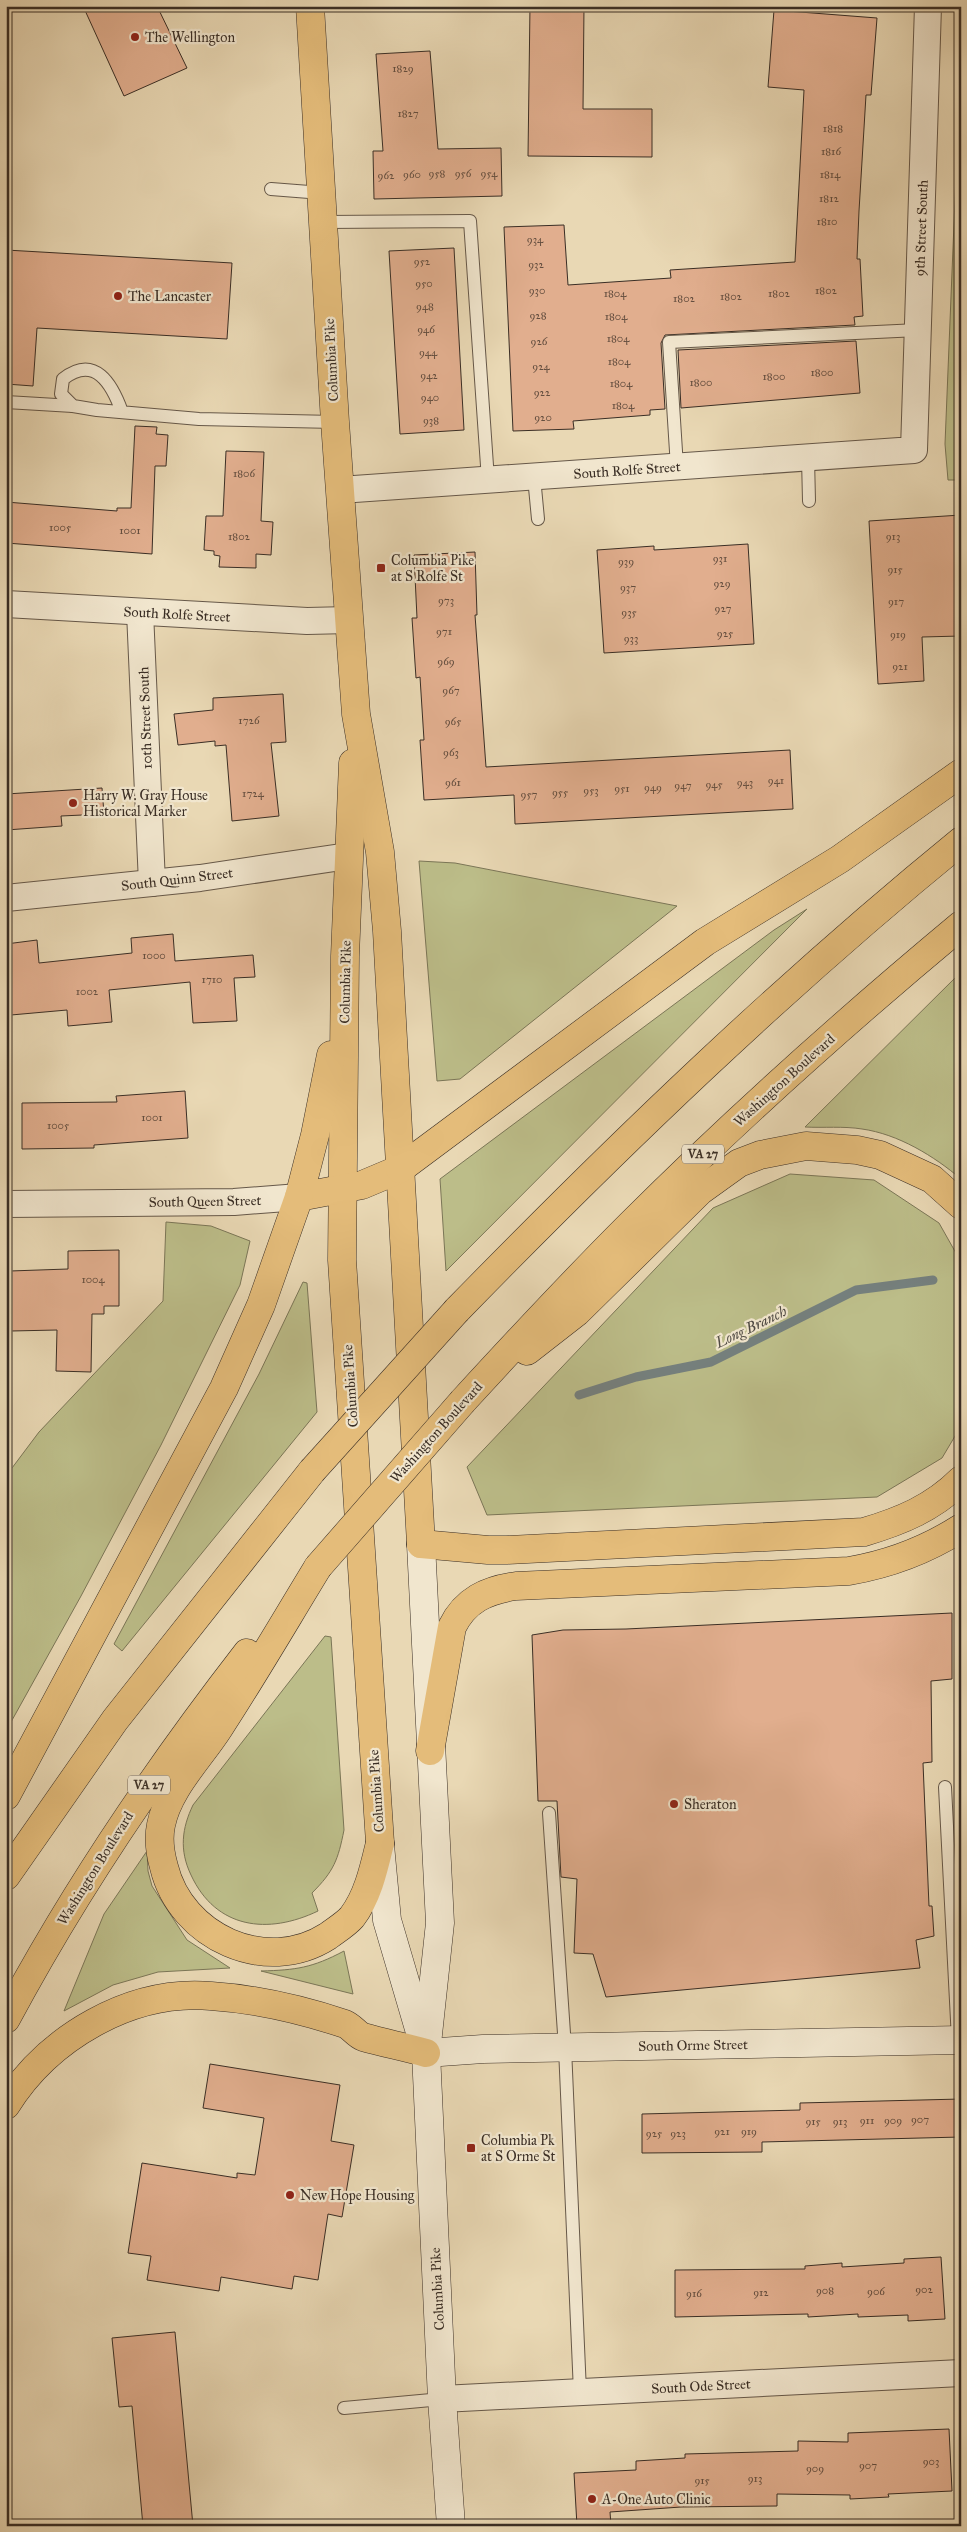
<svg xmlns="http://www.w3.org/2000/svg" width="967" height="2532" viewBox="0 0 967 2532" font-family="'IM FELL Great Primer',serif">
  <rect width="100%" height="100%" fill="#e9d8b4"/>
  <filter id="stains"><feTurbulence type="fractalNoise" baseFrequency=".004" numOctaves="4"/><feColorMatrix values="0 0 0 0 .2 0 0 0 0 .09 0 0 0 0 .02 0 0 0 .5 -.17"/></filter>
  <radialGradient id="worn" r=".72"><stop offset=".6" stop-color="#630" stop-opacity="0"/><stop offset="1" stop-color="#630" stop-opacity=".3"/></radialGradient>
  <g fill="#bcbd89" stroke="#7b7657">
    <path d="M961,52V480H948L945,444Z"/>
    <path d="M419,861L455,863L677,906L460,1079L437,1081Z"/>
    <path d="M807,909L446,1271L440,1179L774,930Z"/>
    <path d="M961,972V1179C934,1156 898,1134 862,1129C844,1126 823,1128 805,1127Z"/>
    <path d="M790,1174L874,1180L939,1223L961,1262V1426L942,1458L877,1497L487,1515L467,1467L713,1208Z"/>
    <path d="M166,1222L211,1226L250,1241L240,1285L161,1445L81,1596L6,1731V1476L39,1432L163,1301Z"/>
    <path d="M303,1282L307,1283L317,1412L122,1651L114,1644L259,1374Z"/>
    <path d="M325,1636L331,1637L344,1830C338,1860 334,1871 312,1893L318,1911C268,1935 216,1929 191,1875C179,1850 182,1828 193,1805Z"/>
    <path d="M147,1851L148,1871L152,1886L187,1940L230,1968L158,1972L113,1985L64,2011L104,1914Z"/>
    <path d="M344,1951L353,1994L261,1971C296,1970 312,1968 344,1951Z"/>
  </g>
  <g fill="none" stroke-linecap="round" stroke-linejoin="round">
    <path stroke="#75807e" stroke-width="9" d="M579,1395L636,1377L711,1362L856,1290L933,1280"/>
  </g>
  <g fill="#e1ae8e" stroke="#3a2e25">
    <path d="M83,6H157L187,68L124,96Z"/>
    <path d="M530,6H584L583,109H652V157L528,156Z"/>
    <path d="M774,10L877,18L871,95H866L859,211L857,259H860L863,316L854,317L855,325L665,335L661,343L665,409L650,410V415L573,421L574,429L513,431L504,227L564,225L568,285L671,278L670,270L795,262L804,90L768,87Z"/>
    <path d="M430,51L438,149L501,148L502,196L374,199L373,151H383L376,54Z"/>
    <path d="M454,248L464,430L400,434L389,251Z"/>
    <path d="M6,250L232,263L227,339L37,328L33,386L6,384Z"/>
    <path d="M856,341L860,393L681,408L678,350Z"/>
    <path d="M135,426L157,427L156,434L168,435L166,466H155L152,554L6,543V502L117,511V508H131Z"/>
    <path d="M226,451L264,452L261,521L273,522L271,555L256,554V568L219,567L220,556L214,555V551L204,550L206,516H223Z"/>
    <path d="M961,515V636L922,637L924,681L878,684L869,521Z"/>
    <path d="M748,544L754,644L604,653L597,550L654,546V550Z"/>
    <path d="M475,552L477,615H475L486,767L790,750L793,809L515,824L514,795L424,800L420,740H424L420,677L416,678L412,618H417L414,555Z"/>
    <path d="M283,694L286,742L271,743L279,816L232,821L226,745L215,746V741L178,745L174,714L213,710V698Z"/>
    <path d="M102,788L104,814L61,816L62,826L6,830V794Z"/>
    <path d="M173,934L175,961L253,955L255,977L234,978L237,1021L193,1023L190,982L109,990L112,1022L68,1026L67,1010L11,1015L6,944L37,940L39,963L132,953L131,938Z"/>
    <path d="M185,1091L188,1138L94,1145V1148L22,1149V1103L117,1102L116,1096Z"/>
    <path d="M119,1250V1306H104V1314H92L91,1372L56,1371L57,1330L11,1331L10,1271L68,1269V1251Z"/>
    <path d="M952,1613V1679L931,1681L932,1762L923,1763L929,1906H932L934,1936L916,1940L920,1968L606,1997L593,1954L574,1953L577,1879L561,1877L557,1801H538L532,1635L563,1630L626,1629Z"/>
    <path d="M210,2064L340,2085L331,2141L354,2145L342,2217L328,2214L318,2280L294,2276L292,2289L221,2277L219,2291L147,2280L151,2256L128,2253L142,2163L237,2178V2173L255,2175L264,2118L203,2108Z"/>
    <path d="M961,2099V2137L762,2142V2152L642,2153V2114L800,2110V2103Z"/>
    <path d="M941,2257L945,2319L908,2321V2315L858,2317V2314L808,2317V2314L675,2317V2270L805,2269V2266L842,2263V2267L904,2263V2259Z"/>
    <path d="M175,2332L193,2526H143L132,2406L119,2407L112,2338Z"/>
    <path d="M949,2429L952,2491L888,2494L889,2497L850,2499V2495L777,2494V2506L681,2507L610,2512L611,2526H577L574,2473L636,2470V2461L685,2458V2454L798,2451V2441L848,2442V2433Z"/>
  </g>
  <g fill="none" stroke-linecap="round" stroke-linejoin="round">
    <g stroke="#665849" stroke-width="14">
      <g id="lane">
        <path d="M271,189L322,193"/>
        <path d="M324,222L470,221L488,480"/>
        <path d="M6,402L73,406"/>
        <path d="M122,412C112,384 95,354 63,379L61,394L73,406L97,410L199,419L335,422"/>
        <path d="M808,458L809,501"/>
        <path d="M677,467L669,342L918,330"/>
        <path d="M534,477L538,519"/>
        <path d="M945,1787L958,2040"/>
        <path d="M549,1813L565,2048L580,2392"/>
        <path d="M344,2408L442,2399"/>
      </g>
    </g>
    <g stroke="#665849" stroke-width="28">
      <g id="street">
        <path d="M340,490L914,450L928,6"/>
        <path d="M6,604L307,621L349,620"/>
        <path d="M140,612L152,883"/>
        <path d="M6,898L200,878L348,856"/>
        <path d="M6,1204L234,1202L299,1197"/>
        <path d="M442,2399L961,2373"/>
      </g>
    </g>
    <g stroke="#3a2e25" stroke-width="29">
      <g id="secondary">
        <path d="M421,1544L440,1923L426,2053L442,2399L451,2526"/>
        <path d="M380,1845L387,1920L422,2039"/>
        <path d="M426,2053L483,2049L961,2040"/>
      </g>
    </g>
    <g stroke="#3a2e25" stroke-width="29">
      <g id="primary">
        <path d="M310,6L335,422L356,714L380,852L387,931L421,1544"/>
        <path d="M353,763L345,956L342,1260L380,1843"/>
        <path d="M331,1055L315,1135L299,1197L362,1185L400,1169"/>
      </g>
    </g>
    <g stroke="#3a2e25" stroke-width="29">
      <g id="highway">
        <path d="M400,1169L705,942L840,859L961,773"/>
        <path d="M457,1310C618,1145 782,987 961,841"/>
        <path d="M527,1351L577,1312L700,1191L739,1163L760,1155L806,1146L857,1150L880,1155L932,1179L961,1205"/>
        <path d="M463,1401C518,1341 573,1282 630,1225C735,1120 847,1020 961,925"/>
        <path d="M421,1544L488,1550H507L864,1532C901,1521 933,1508 961,1480"/>
        <path d="M318,1567C285,1621 253,1676 219,1728C199,1759 168,1789 161,1825C158,1839 160,1853 164,1867C181,1937 266,1976 328,1936C336,1930 346,1924 352,1917C368,1896 374,1868 380,1843"/>
        <path d="M430,1751L452,1627C465,1600 487,1590 516,1586L849,1571C890,1564 925,1551 961,1528"/>
        <path d="M6,1796L224,1388L261,1305L299,1197"/>
        <path d="M6,1876L115,1720L312,1471"/>
        <path d="M6,2019C75,1890 157,1769 247,1653"/>
        <path d="M6,2105C48,2038 130,1989 211,1996C255,1999 303,2010 345,2024C352,2027 356,2034 363,2037C384,2043 405,2047 426,2053"/>
      </g>
    </g>
    <use href="#lane" stroke="#f1e6ce" stroke-width="12"/>
    <use href="#street" stroke="#f1e6ce" stroke-width="26"/>
    <use href="#secondary" stroke="#f1e6ce" stroke-width="28"/>
    <use href="#primary" stroke="#e4bc7a" stroke-width="28"/>
    <use href="#highway" stroke="#e4bc7a" stroke-width="28"/>
    <g stroke="#3a2e25" stroke-width="29" stroke-linecap="butt">
      <g id="highway-bridge">
        <path d="M312,1471L457,1310"/>
        <path d="M318,1567L463,1401"/>
      </g>
    </g>
    <use href="#highway-bridge" stroke="#e4bc7a" stroke-width="28"/>
  </g>
  <g fill="#8f2418" stroke="#f1e6ce" stroke-width="2">
    <circle cx="135" cy="37" r="5"/>
    <circle cx="118" cy="296" r="5"/>
    <rect x="376" y="563" width="10" height="10" rx="2.5"/>
    <circle cx="73" cy="803" r="5"/>
    <circle cx="674" cy="1804" r="5"/>
    <rect x="466" y="2143" width="10" height="10" rx="2.5"/>
    <circle cx="290" cy="2195" r="5"/>
    <circle cx="592" cy="2499" r="5"/>
  </g>
  <g text-anchor="middle" stroke-width="4.5" stroke-linejoin="round" paint-order="stroke">
    <g font-size="11" fill="#644e3f">
      <text x="403" y="72">1829</text>
      <text x="408" y="117">1827</text>
      <text x="833" y="132">1818</text>
      <text x="831" y="155">1816</text>
      <text x="437" y="177">958</text>
      <text x="463" y="177">956</text>
      <text x="489" y="177">954</text>
      <text x="412" y="178">960</text>
      <text x="830" y="178">1814</text>
      <text x="386" y="179">962</text>
      <text x="829" y="202">1812</text>
      <text x="827" y="225">1810</text>
      <text x="535" y="243">934</text>
      <text x="422" y="265">952</text>
      <text x="536" y="268">932</text>
      <text x="424" y="287">950</text>
      <text x="537" y="294">930</text>
      <text x="826" y="294">1802</text>
      <text x="615" y="297">1804</text>
      <text x="779" y="297">1802</text>
      <text x="731" y="300">1802</text>
      <text x="684" y="302">1802</text>
      <text x="425" y="310">948</text>
      <text x="538" y="319">928</text>
      <text x="616" y="320">1804</text>
      <text x="426" y="333">946</text>
      <text x="618" y="342">1804</text>
      <text x="539" y="345">926</text>
      <text x="428" y="356">944</text>
      <text x="619" y="365">1804</text>
      <text x="541" y="370">924</text>
      <text x="822" y="376">1800</text>
      <text x="429" y="379">942</text>
      <text x="774" y="380">1800</text>
      <text x="701" y="386">1800</text>
      <text x="621" y="387">1804</text>
      <text x="542" y="396">922</text>
      <text x="430" y="401">940</text>
      <text x="623" y="409">1804</text>
      <text x="543" y="421">920</text>
      <text x="431" y="424">938</text>
      <text x="244" y="477">1806</text>
      <text x="60" y="531">1005</text>
      <text x="130" y="534">1001</text>
      <text x="239" y="540">1802</text>
      <text x="893" y="540">913</text>
      <text x="720" y="562">931</text>
      <text x="626" y="565">939</text>
      <text x="895" y="573">915</text>
      <text x="722" y="587">929</text>
      <text x="628" y="591">937</text>
      <text x="446" y="604">973</text>
      <text x="896" y="605">917</text>
      <text x="723" y="612">927</text>
      <text x="629" y="616">935</text>
      <text x="444" y="635">971</text>
      <text x="725" y="637">925</text>
      <text x="898" y="638">919</text>
      <text x="631" y="642">933</text>
      <text x="446" y="665">969</text>
      <text x="900" y="670">921</text>
      <text x="451" y="694">967</text>
      <text x="249" y="724">1726</text>
      <text x="453" y="725">965</text>
      <text x="451" y="756">963</text>
      <text x="776" y="784">941</text>
      <text x="453" y="786">961</text>
      <text x="745" y="786">943</text>
      <text x="714" y="788">945</text>
      <text x="683" y="789">947</text>
      <text x="653" y="791">949</text>
      <text x="622" y="792">951</text>
      <text x="591" y="794">953</text>
      <text x="560" y="796">955</text>
      <text x="253" y="797">1724</text>
      <text x="529" y="798">957</text>
      <text x="154" y="959">1000</text>
      <text x="212" y="983">1710</text>
      <text x="87" y="995">1002</text>
      <text x="152" y="1121">1001</text>
      <text x="58" y="1129">1005</text>
      <text x="93" y="1283">1004</text>
      <text x="920" y="2123">907</text>
      <text x="867" y="2124">911</text>
      <text x="893" y="2124">909</text>
      <text x="813" y="2125">915</text>
      <text x="840" y="2125">913</text>
      <text x="722" y="2135">921</text>
      <text x="749" y="2135">919</text>
      <text x="654" y="2137">925</text>
      <text x="678" y="2137">923</text>
      <text x="924" y="2293">902</text>
      <text x="825" y="2294">908</text>
      <text x="876" y="2295">906</text>
      <text x="761" y="2296">912</text>
      <text x="694" y="2297">916</text>
      <text x="931" y="2465">903</text>
      <text x="868" y="2469">907</text>
      <text x="815" y="2472">909</text>
      <text x="755" y="2482">913</text>
      <text x="702" y="2484">915</text>
    </g>
    <g fill="#f1e6ce" stroke="#716558" stroke-width="1">
      <rect x="682" y="1144.5" width="42" height="19" rx="4"/>
      <rect x="128" y="1775.5" width="42" height="19" rx="4"/>
    </g>
    <g font-size="12" font-weight="bold" fill="#3a2e25">
      <text x="703" y="1158">VA 27</text>
      <text x="149" y="1789">VA 27</text>
    </g>
    <g font-size="14" fill="#3a2e25" stroke="#f1e6ce" text-anchor="start">
      <text x="145" y="42">The Wellington</text>
      <text x="128" y="301">The Lancaster</text>
      <text x="391" y="565">Columbia Pike<tspan x="391" dy="16">at S Rolfe St</tspan></text>
      <text x="83" y="800">Harry W. Gray House<tspan x="83" dy="16">Historical Marker</tspan></text>
      <text x="684" y="1809">Sheraton</text>
      <text x="481" y="2145">Columbia Pk<tspan x="481" dy="16">at S Orme St</tspan></text>
      <text x="300" y="2200">New Hope Housing</text>
      <text x="602" y="2504">A-One Auto Clinic</text>
    </g>
    <g font-size="14" fill="#3a2e25" stroke="#f1e6ce">
      <text transform="translate(921 228) rotate(-88)" y="5">9th Street South</text>
      <text transform="translate(331 360) rotate(-93)" y="5">Columbia Pike</text>
      <text transform="translate(627 470) rotate(-4)" y="5">South Rolfe Street</text>
      <text transform="translate(177 614) rotate(3)" y="5">South Rolfe Street</text>
      <text transform="translate(145 718) rotate(-92)" y="5">10th Street South</text>
      <text transform="translate(177 879) rotate(-7)" y="5">South Quinn Street</text>
      <text transform="translate(345 982) rotate(-89)" y="5">Columbia Pike</text>
      <text transform="translate(784 1080) rotate(-42)" y="5">Washington Boulevard</text>
      <text transform="translate(205 1201) rotate(-1)" y="5">South Queen Street</text>
      <text transform="translate(350 1386) rotate(-94)" y="5">Columbia Pike</text>
      <text transform="translate(436 1432) rotate(-48)" y="5">Washington Boulevard</text>
      <text transform="translate(376 1791) rotate(-94)" y="5">Columbia Pike</text>
      <text transform="translate(95 1868) rotate(-58)" y="5">Washington Boulevard</text>
      <text transform="translate(693 2045) rotate(-1)" y="5">South Orme Street</text>
      <text transform="translate(437 2289) rotate(-93)" y="5">Columbia Pike</text>
      <text transform="translate(701 2386) rotate(-3)" y="5">South Ode Street</text>
    </g>
    <g font-size="15" font-style="italic" fill="#4e4943" stroke="#f1e6ce">
      <text transform="translate(751 1327) rotate(-26)" y="5">Long Branch</text>
    </g>
  </g>
  <rect width="967" height="2532" fill="none" stroke="#e9d8b4" stroke-width="25"/>
  <rect x="8" y="8" width="952" height="2517" fill="none" stroke="#3a2e25" stroke-width="2.5"/>
  <rect x="12" y="12" width="942" height="2507" fill="none" stroke="#3a2e25"/>
  <rect width="100%" height="100%" filter="url(#stains)"/>
  <rect width="100%" height="100%" fill="url(#worn)"/>
</svg>
